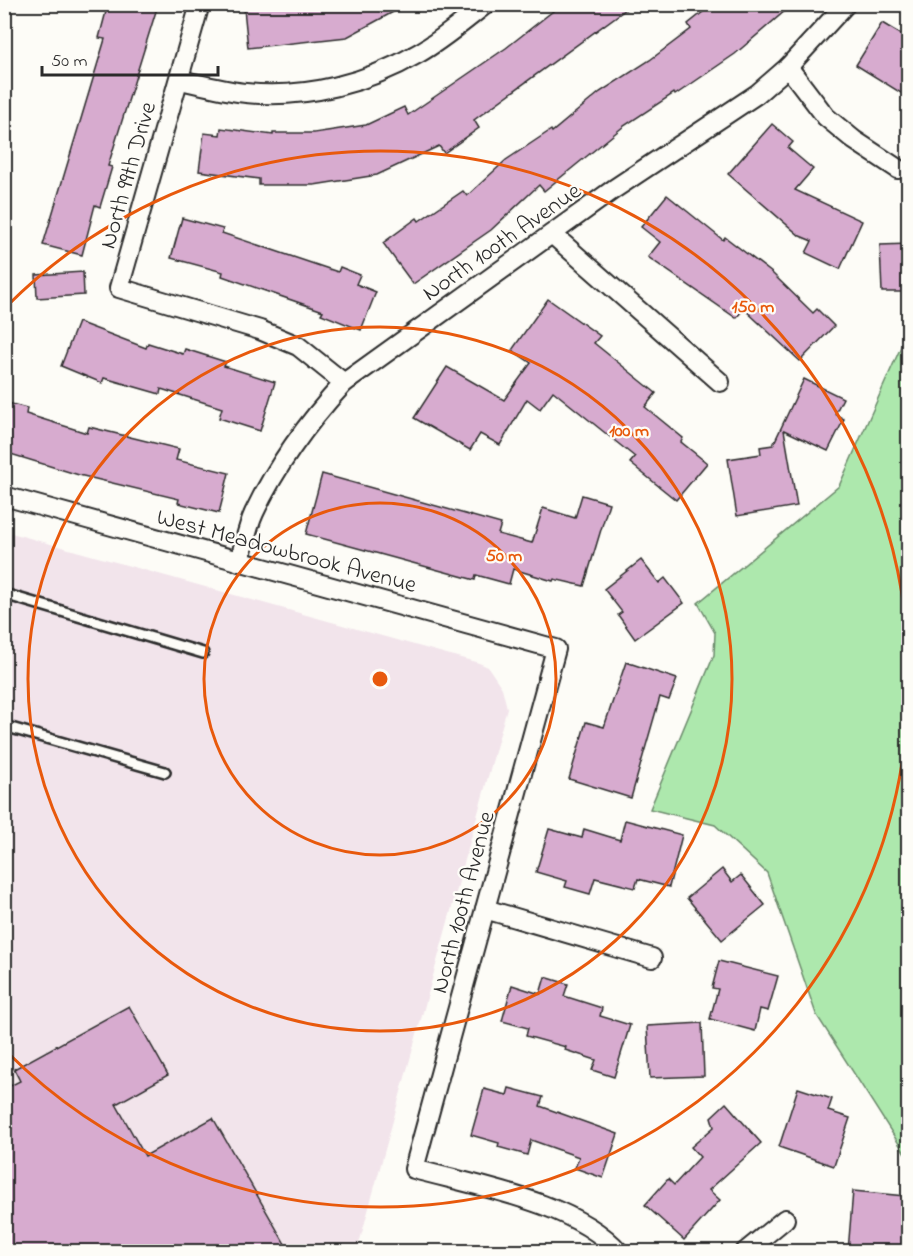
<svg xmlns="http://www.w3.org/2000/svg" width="913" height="1256" viewBox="0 0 913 1256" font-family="'Indie Flower',sans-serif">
  <rect width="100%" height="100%" fill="#fdfcf7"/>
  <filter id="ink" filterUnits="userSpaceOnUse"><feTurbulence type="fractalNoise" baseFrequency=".0167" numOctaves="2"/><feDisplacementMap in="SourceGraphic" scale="12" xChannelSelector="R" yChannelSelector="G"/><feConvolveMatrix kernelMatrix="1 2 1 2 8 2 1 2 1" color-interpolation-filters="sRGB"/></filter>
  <g filter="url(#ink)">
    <path fill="#f2e4eb" d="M4,531L479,663L488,667L502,688L507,708L357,1251H5Z"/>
    <path fill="#ade8ad" stroke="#6c8a6c" stroke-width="1.5" d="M908,331V1158L816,1014L767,873L715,825L650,809L714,655L715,633L698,603L839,486Z"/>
    <g fill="#d7abcf" stroke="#2b2b2b" stroke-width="1.5">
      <path d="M108,4H143L157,8L108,166L112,167L100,207L95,205L82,255L43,245L105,39L99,38Z"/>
      <path d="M262,4H408L347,37L248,48L244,9L263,7Z"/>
      <path d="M562,4H633L474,120L479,128L444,153L439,146L377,175L314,185H259V179L199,171L204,133L220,135L221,128L273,135V133H314L366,125L404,107L408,115L506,48Z"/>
      <path d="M713,4H793L735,54L675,95L674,93L624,126L544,191L539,185L491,230L413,284L383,243L417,218L419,221L463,191L467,196L506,160L551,130L552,132L600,92L650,60L691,29L688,24Z"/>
      <path d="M882,23L909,39V98L856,65Z"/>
      <path d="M772,124L793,142L788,148L813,169L795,190L862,221L840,269L806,253L812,241L800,236L728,174Z"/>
      <path d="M667,195L723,240L725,237L772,273L813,313L817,309L834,326L800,361L744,309L736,318L648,257L660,242L641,227Z"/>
      <path d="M182,218L223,229L222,233L338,272L340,267L360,275L356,284L376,292L361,330L321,314L323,311L222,276L223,272L171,258Z"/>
      <path d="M909,244V292H882L880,245Z"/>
      <path d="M83,272L84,295L37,298L36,275Z"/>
      <path d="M548,299L600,336L594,343L656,393L645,407L683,438L681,442L707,463L676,500L630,463L635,457L553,391L540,409L527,399L500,445L480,434L470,450L414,418L447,367L504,400L531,363L512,350Z"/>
      <path d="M78,322L146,348L148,343L183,354L185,349L226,362L224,366L275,382L260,431L219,418L222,408L161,389L160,394L104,378L102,383L61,366Z"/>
      <path d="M804,379L843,398L835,414L844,419L828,451L784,430L797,506L737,516L728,459L761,454L760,447L773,445Z"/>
      <path d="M8,403L27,408L26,414L87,433L89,427L179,449L176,460L229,473L219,513L178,503L179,499L79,475L4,452V413Z"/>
      <path d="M322,474L501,524L498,534L532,543L543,508L575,518L582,495L609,503L584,586L554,579L553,581L513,569L509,584L476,575L475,580L306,534Z"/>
      <path d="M641,560L659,583L665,578L684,603L635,639L618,615L622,612L604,589Z"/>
      <path d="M626,662L677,679L669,700L660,697L631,798L569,779L586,722L604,727Z"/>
      <path d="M625,820L682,835L669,887L638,879L635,888L595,878L590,894L565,887L567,881L536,872L549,829L582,838L584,829L620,840Z"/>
      <path d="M722,869L732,882L741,875L765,905L722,940L687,898Z"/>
      <path d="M719,961L778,976L768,1011L760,1009L755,1031L710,1019L718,989L712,988Z"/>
      <path d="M545,977L568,984L564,996L602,1008L600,1016L630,1025L614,1077L592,1070L596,1060L565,1050L566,1047L526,1036L528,1028L502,1021L512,985L540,994Z"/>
      <path d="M129,1006L168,1075L116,1104L145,1156L213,1118L289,1251H4V1089L20,1081L14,1069Z"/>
      <path d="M702,1023L704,1076L650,1078L647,1026Z"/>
      <path d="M509,1088L543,1097L540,1106L618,1134L603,1178L575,1168L579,1157L531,1140L527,1155L498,1147L499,1143L471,1135L484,1089L507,1095Z"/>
      <path d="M798,1088L832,1099L828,1111L850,1118L834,1166L779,1147Z"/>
      <path d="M726,1103L761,1143L709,1190L720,1200L684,1240L645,1205L668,1179L674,1185L700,1157L691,1147L714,1127L711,1117Z"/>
      <path d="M853,1191L905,1196L903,1219H909V1251H848Z"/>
    </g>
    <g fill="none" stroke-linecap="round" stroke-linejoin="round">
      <g stroke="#2b2b2b" stroke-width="14">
        <g id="service">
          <path d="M4,594L203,653"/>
          <path d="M4,726L165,772"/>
        </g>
      </g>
      <g stroke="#2b2b2b" stroke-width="22">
        <g id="minor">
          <path d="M200,4L119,288L260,330L298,346L344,383"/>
          <path d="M788,67L826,117L854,140L898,169"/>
          <path d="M179,80C201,84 224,91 246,93C306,99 368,83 419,53C442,40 464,21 486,4"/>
          <path d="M552,234L720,382"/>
          <path d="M4,496L556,649L414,1169C476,1186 575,1202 619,1252"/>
          <path d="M239,562C244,546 247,528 254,513C277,464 308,422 344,383L614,189L757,94L788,67L846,4"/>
          <path d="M485,909L652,958"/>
          <path d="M745,1252L785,1219"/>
        </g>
      </g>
      <use href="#service" stroke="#fdfcf7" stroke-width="9"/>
      <use href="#minor" stroke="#fdfcf7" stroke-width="18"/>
    </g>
  </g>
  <g fill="none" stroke="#e8590c" stroke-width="3">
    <circle cx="380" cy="679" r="176"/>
    <circle cx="380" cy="679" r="352"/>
    <path d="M7 306A528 528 0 1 1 7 1052"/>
  </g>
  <g text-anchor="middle" stroke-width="4.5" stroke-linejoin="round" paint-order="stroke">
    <g font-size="24" fill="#2b2b2b" stroke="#fdfcf7">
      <text transform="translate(127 175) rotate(-74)" y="8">North 99th Drive</text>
      <text transform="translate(501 241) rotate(-35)" y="8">North 100th Avenue</text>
      <text transform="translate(287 550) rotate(15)" y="8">West Meadowbrook Avenue</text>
      <text transform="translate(462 902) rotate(-75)" y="8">North 100th Avenue</text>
    </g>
  </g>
  <circle cx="380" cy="679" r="9" fill="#e8590c" stroke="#fdfcf7" stroke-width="3"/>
  <g font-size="18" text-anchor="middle" font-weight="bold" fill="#e8590c" stroke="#fdfcf7" stroke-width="4.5" stroke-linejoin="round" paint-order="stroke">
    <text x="753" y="312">150 m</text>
    <text x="629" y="436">100 m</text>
    <text x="504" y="561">50 m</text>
  </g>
  <rect width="913" height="1256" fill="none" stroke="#fdfcf7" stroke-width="24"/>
  <rect x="12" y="12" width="889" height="1232" fill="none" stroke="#2b2b2b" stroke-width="2" filter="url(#ink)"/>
  <path d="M42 66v9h176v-9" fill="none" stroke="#2b2b2b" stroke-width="3"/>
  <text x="51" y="66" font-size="18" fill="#2b2b2b" stroke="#fdfcf7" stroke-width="4.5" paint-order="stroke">50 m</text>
</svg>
